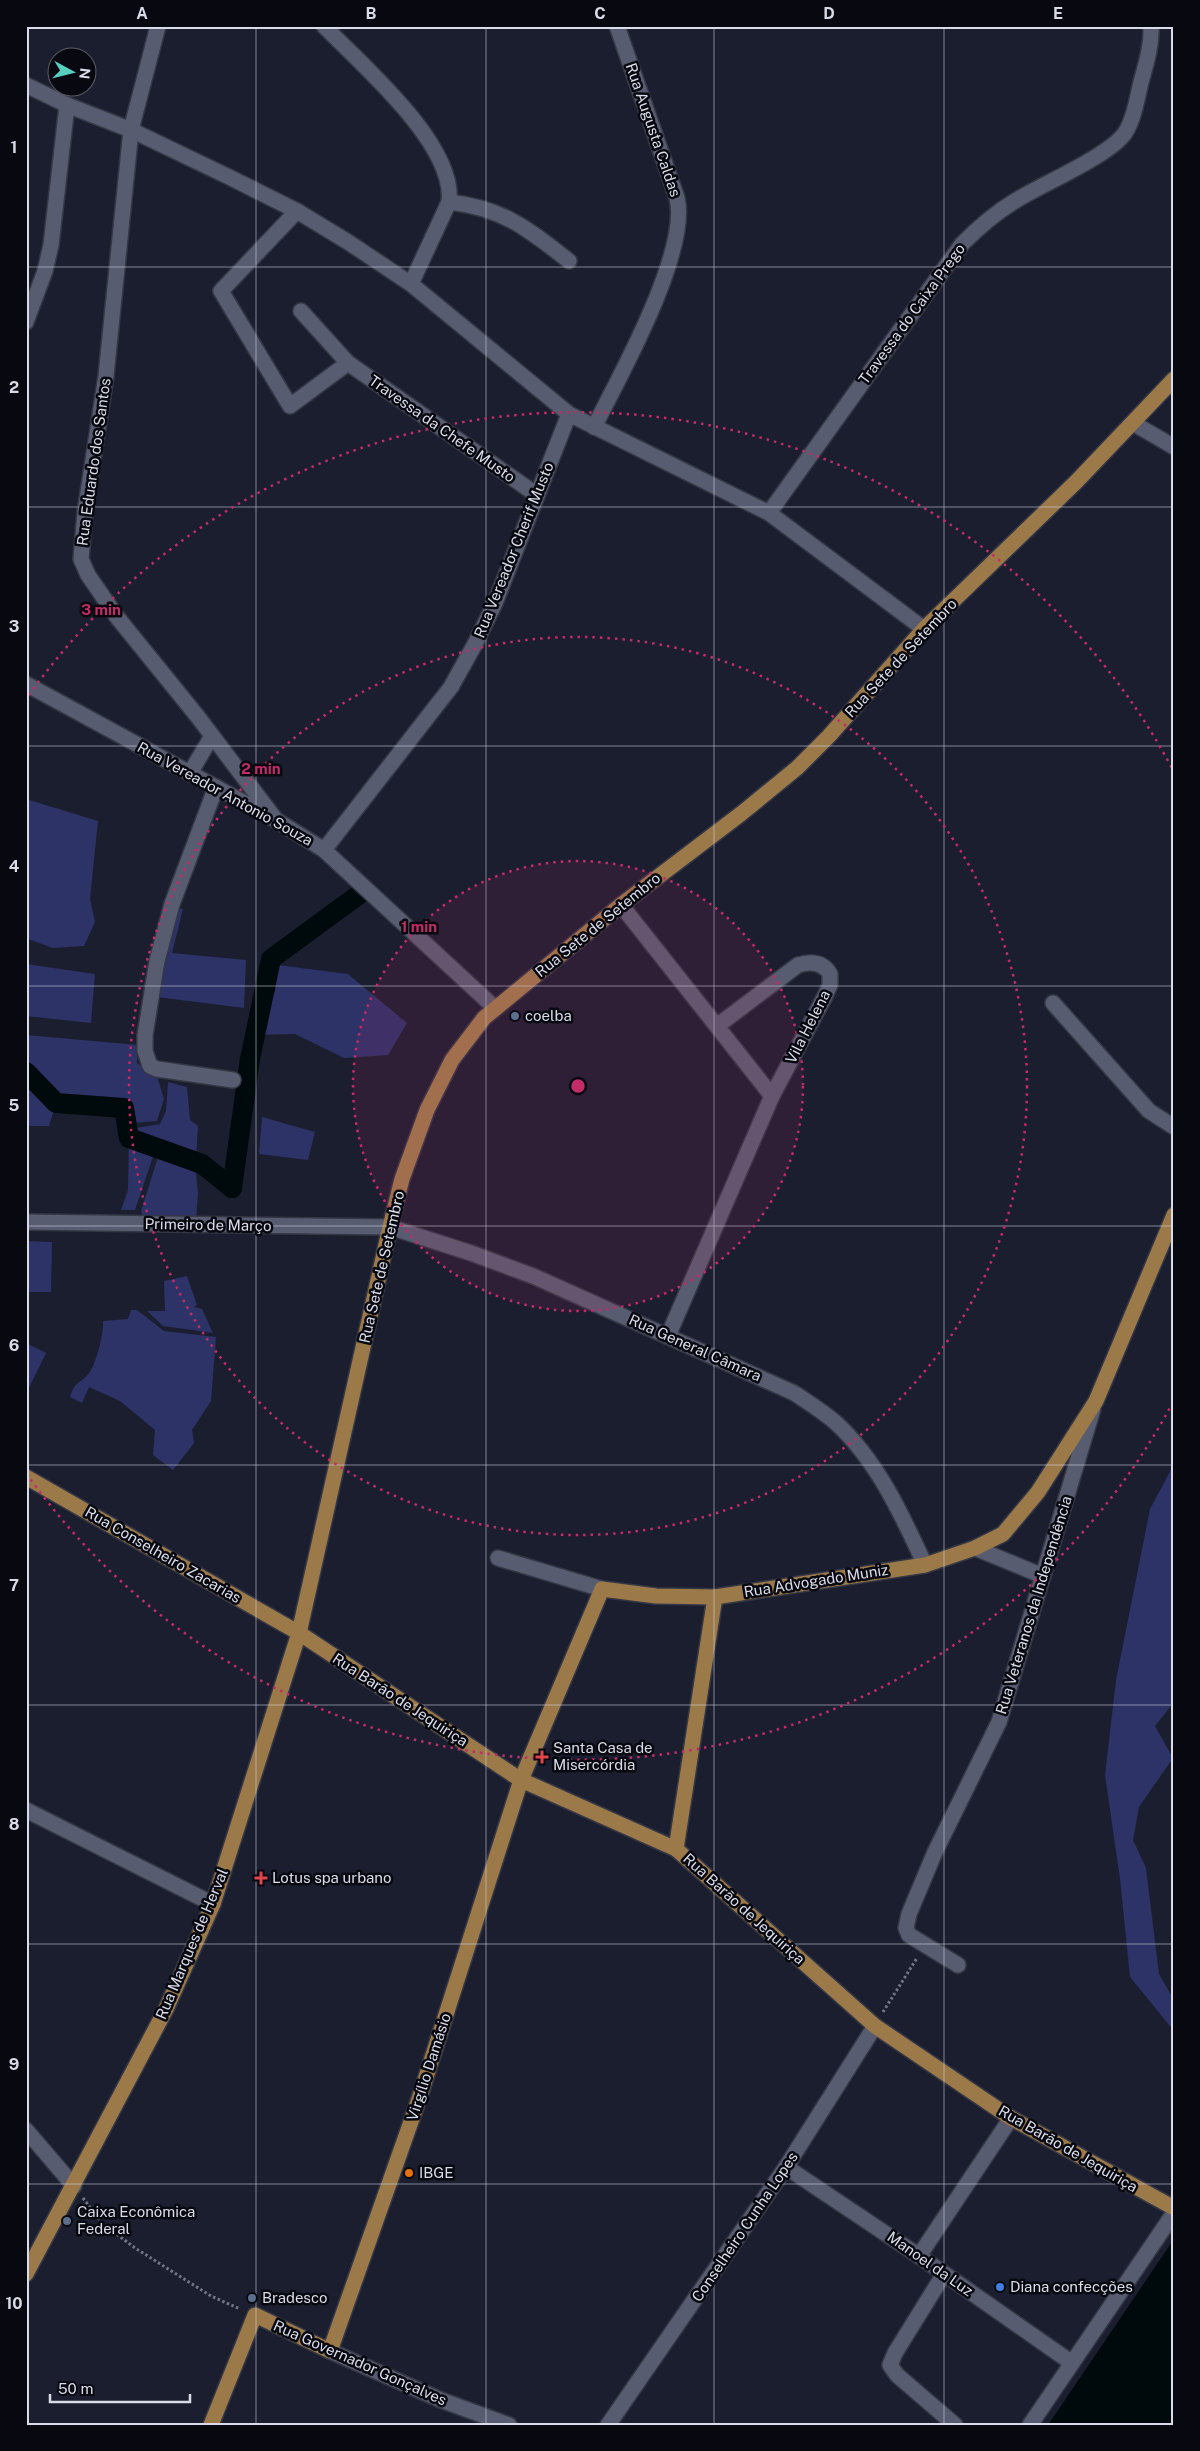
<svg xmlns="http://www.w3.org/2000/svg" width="1200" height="2451" viewBox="0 0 1200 2451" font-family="'Public Sans',sans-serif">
  <rect width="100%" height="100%" fill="#1b1e2f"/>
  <g fill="#2d3267">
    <path d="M26,799L98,821L90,899L95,922L84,946L53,948L28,939L26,941Z"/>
    <path d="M176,908L183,909L172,953L246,960L244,1008L157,997Z"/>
    <path d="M26,964L95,974L91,1023L26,1016Z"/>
    <path d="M278,965L348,974L407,1023L388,1055L344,1058L295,1034L257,1035L275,991Z"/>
    <path d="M26,1035L138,1045L137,1063L157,1076L164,1099L157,1121L120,1124L124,1108L104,1102L56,1103L49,1126H26Z"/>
    <path d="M168,1082L187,1087L190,1120L198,1126L196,1160L163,1151L142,1136L129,1135L124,1130L160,1124L166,1111Z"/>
    <path d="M262,1117L315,1132L308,1160L259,1154Z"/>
    <path d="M129,1138L147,1141L155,1151L135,1210H121L128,1190Z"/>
    <path d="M158,1157L195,1165L198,1193L196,1222L146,1221L141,1211Z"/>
    <path d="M26,1241L52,1242L51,1292H26Z"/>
    <path d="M187,1276L197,1305L194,1307L202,1309L213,1333L163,1326L147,1311H165L164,1281Z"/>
    <path d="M131,1310H137L164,1331L216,1337L211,1401L192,1430L194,1443L173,1470L153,1455L155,1430L120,1401L89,1387L82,1403L70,1397C75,1380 81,1384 89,1373C96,1365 104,1332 103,1321L128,1319Z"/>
    <path d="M26,1343L46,1353L26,1394Z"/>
    <path d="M1174,1464V1702L1155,1726L1173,1758L1139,1807L1133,1840L1146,1868L1159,1974L1174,2000V2031L1130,1977L1120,1879L1105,1775L1116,1680L1150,1509Z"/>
  </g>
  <path fill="#00090b" d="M1174,2239V2425H1048Z"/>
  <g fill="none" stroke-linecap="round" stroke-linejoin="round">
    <g stroke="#00090b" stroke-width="20">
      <path d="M26,1072L56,1103L124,1108L129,1138L202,1164L232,1188"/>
      <path d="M232,1188L250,1059L271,959L361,893"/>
    </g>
    <g stroke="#343744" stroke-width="18">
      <g id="minor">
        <path d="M158,26L131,130L106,376L85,512L81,559L88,575L117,617L198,717L276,820"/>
        <path d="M324,26C362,65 456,145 449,202L411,284"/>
        <path d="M26,85L67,105L131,130L227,176L297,211L348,242L411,284L569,414L769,513L924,629"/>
        <path d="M449,202C503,208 528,229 569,261"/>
        <path d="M297,211L221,291L290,406L348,363"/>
        <path d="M301,311L348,363L537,495"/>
        <path d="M26,322L45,271L51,245L67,105"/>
        <path d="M1133,423L1174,447"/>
        <path d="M594,427C619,378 690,251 677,198L617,26"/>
        <path d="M769,513L962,244C978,228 995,213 1015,201C1042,184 1109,156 1125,133C1134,119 1137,99 1141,82C1146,64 1152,45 1151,26"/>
        <path d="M26,684L276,820L324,850L495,1008"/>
        <path d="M190,773L212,736"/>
        <path d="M216,787L172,904L157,961L145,1035V1051L150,1066L157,1069L233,1080"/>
        <path d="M324,850L451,687L475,644L495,603L569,414"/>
        <path d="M621,905L772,1096L825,996L830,985V974C823,962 811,961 798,965L717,1026"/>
        <path d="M1053,1003L1149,1111L1174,1127"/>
        <path d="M26,1222L390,1227L471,1253L533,1276L794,1393C808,1402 822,1411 835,1422C877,1460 902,1515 925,1565"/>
        <path d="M668,1336L772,1096"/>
        <path d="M975,1548L1043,1576"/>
        <path d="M498,1558L602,1589"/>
        <path d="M26,1810L213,1904"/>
        <path d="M958,1965L909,1935L906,1928L909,1914L935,1852L999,1722L1093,1409"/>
        <path d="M26,2130L74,2186"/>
        <path d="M786,2167L919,2256L1072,2363"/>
        <path d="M919,2256L1011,2118"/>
        <path d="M944,2274L895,2353L890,2365L897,2375L955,2425"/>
        <path d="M330,2351L441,2400L509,2425"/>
        <path d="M608,2425L786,2167L875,2026"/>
        <path d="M1030,2425L1174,2213"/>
      </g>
    </g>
    <g stroke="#343744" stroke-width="18">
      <g id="major">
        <path d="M26,1477L299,1633L521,1780L676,1849L875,2026L1011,2118L1174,2208"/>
        <path d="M676,1849L715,1597L925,1565L975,1548L1003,1534L1038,1492L1096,1401L1174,1215"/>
        <path d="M26,2274L166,2009L213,1904L299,1633L390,1227L402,1179L427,1110L452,1060L484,1018L621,905L742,813L797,768L829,736L924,629L1076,482L1174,379"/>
        <path d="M211,2425L255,2315L330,2351L419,2099L521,1780L602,1589L656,1596L715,1597"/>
      </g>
    </g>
    <g stroke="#727584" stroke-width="3" stroke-dasharray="2.5 2.5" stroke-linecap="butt">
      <path d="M883,2012L917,1958"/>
      <path d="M83,2198L102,2223L135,2248L211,2296L240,2309"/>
    </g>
    <use href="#minor" stroke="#585c70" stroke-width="15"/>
    <use href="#major" stroke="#9c7949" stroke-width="15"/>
  </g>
  <path fill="none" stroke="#d9dce8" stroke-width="1" stroke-opacity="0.55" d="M256,26V2425M486,26V2425M714,26V2425M944,26V2425M26,267H1174M26,507H1174M26,746H1174M26,986H1174M26,1226H1174M26,1465H1174M26,1705H1174M26,1944H1174M26,2184H1174"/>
  <circle cx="578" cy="1086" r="225" fill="#c42c69" fill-opacity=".12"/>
  <g fill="none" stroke="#c42c69" stroke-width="2.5" stroke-dasharray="2.5 5">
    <circle cx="578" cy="1086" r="225"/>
    <circle cx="578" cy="1086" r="449"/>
    <path d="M1173 1402A674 674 0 0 1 29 1477M29 695A674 674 0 0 1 1173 770"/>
  </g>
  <g fill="#5c6f8a" stroke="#080910" stroke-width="2">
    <circle cx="515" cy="1016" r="5"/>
    <circle cx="67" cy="2221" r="5"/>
    <circle cx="252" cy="2298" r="5"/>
  </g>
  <g fill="#e0444e" stroke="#080910" stroke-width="2">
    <path d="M539.5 1749.5h5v5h5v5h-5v5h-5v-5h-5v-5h5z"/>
    <path d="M258.5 1870.5h5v5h5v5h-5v5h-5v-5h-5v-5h5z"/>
  </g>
  <circle fill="#e8710a" stroke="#080910" stroke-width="2" cx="409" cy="2173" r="5"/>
  <circle fill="#3f7fe0" stroke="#080910" stroke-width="2" cx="1000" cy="2287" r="5"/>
  <g text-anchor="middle" stroke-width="5" stroke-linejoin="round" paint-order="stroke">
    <g font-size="15" fill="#d9dce8" stroke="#080910">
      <text transform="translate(653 130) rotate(71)" y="5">Rua Augusta Caldas</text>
      <text transform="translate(912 314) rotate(-54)" y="5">Travessa do Caixa Prego</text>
      <text transform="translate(442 429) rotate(35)" y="5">Travessa da Chefe Musto</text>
      <text transform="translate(94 462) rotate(-82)" y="5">Rua Eduardo dos Santos</text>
      <text transform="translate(514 550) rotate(-68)" y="5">Rua Vereador Cherif Musto</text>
      <text transform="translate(901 658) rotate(-47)" y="5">Rua Sete de Setembro</text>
      <text transform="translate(225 794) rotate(29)" y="5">Rua Vereador Antonio Souza</text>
      <text transform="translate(598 925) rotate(-39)" y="5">Rua Sete de Setembro</text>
      <text transform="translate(808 1027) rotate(-63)" y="5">Vila Helena</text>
      <text transform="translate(208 1225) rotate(1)" y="5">Primeiro de Março</text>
      <text transform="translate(382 1267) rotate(-77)" y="5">Rua Sete de Setembro</text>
      <text transform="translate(695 1348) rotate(24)" y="5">Rua General Câmara</text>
      <text transform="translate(163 1555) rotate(30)" y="5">Rua Conselheiro Zacarias</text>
      <text transform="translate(816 1581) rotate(-9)" y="5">Rua Advogado Muniz</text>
      <text transform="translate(1034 1605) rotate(-73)" y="5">Rua Veteranos da Independência</text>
      <text transform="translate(400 1700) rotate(33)" y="5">Rua Barão de Jequiriça</text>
      <text transform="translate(744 1909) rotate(42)" y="5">Rua Barão de Jequiriça</text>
      <text transform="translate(192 1944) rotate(-67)" y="5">Rua Marques de Herval</text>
      <text transform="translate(429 2067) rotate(-72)" y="5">Virgílio Damásio</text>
      <text transform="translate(1068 2149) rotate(30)" y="5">Rua Barão de Jequiriça</text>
      <text transform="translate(745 2227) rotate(-56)" y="5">Conselheiro Cunha Lopes</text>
      <text transform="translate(930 2264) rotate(35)" y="5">Manoel da Luz</text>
      <text transform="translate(360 2363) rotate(24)" y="5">Rua Governador Gonçalves</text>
    </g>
    <g font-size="15" fill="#d9dce8" stroke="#080910" text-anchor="start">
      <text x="525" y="1021">coelba</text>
      <text x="553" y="1753">Santa Casa de<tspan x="553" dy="17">Misercórdia</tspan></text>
      <text x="272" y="1883">Lotus spa urbano</text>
      <text x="419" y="2178">IBGE</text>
      <text x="77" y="2217">Caixa Econômica<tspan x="77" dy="17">Federal</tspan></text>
      <text x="1010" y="2292">Diana confecções</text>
      <text x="262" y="2303">Bradesco</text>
    </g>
  </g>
  <circle cx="578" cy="1086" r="8" fill="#c42c69" stroke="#080910" stroke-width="2.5"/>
  <g font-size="15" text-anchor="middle" font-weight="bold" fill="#c42c69" stroke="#080910" stroke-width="5" stroke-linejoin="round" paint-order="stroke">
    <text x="101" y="615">3 min</text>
    <text x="261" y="774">2 min</text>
    <text x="419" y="932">1 min</text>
  </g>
  <rect width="1200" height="2451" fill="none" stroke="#080910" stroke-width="55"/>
  <g transform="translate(72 72) rotate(97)"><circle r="24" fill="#080910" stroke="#5c5d66"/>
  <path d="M0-4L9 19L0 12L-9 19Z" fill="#58cec1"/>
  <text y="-8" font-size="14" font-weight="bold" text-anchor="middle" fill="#d9dce8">N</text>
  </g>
  <path d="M50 2394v8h140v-8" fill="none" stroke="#d9dce8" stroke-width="2.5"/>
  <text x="58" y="2394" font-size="15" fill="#d9dce8" stroke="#080910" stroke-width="4" paint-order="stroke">50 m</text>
  <rect x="28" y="28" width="1144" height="2396" fill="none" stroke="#d9dce8" stroke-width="2"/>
  <g font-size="16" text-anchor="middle" font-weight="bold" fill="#d9dce8">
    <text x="142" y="19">A</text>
    <text x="371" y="19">B</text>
    <text x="600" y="19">C</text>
    <text x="829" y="19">D</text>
    <text x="1058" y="19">E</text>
    <text x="14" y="153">1</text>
    <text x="14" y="393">2</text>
    <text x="14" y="632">3</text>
    <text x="14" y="872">4</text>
    <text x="14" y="1111">5</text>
    <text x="14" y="1351">6</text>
    <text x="14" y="1591">7</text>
    <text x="14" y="1830">8</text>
    <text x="14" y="2070">9</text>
    <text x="14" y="2309">10</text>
  </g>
</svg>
